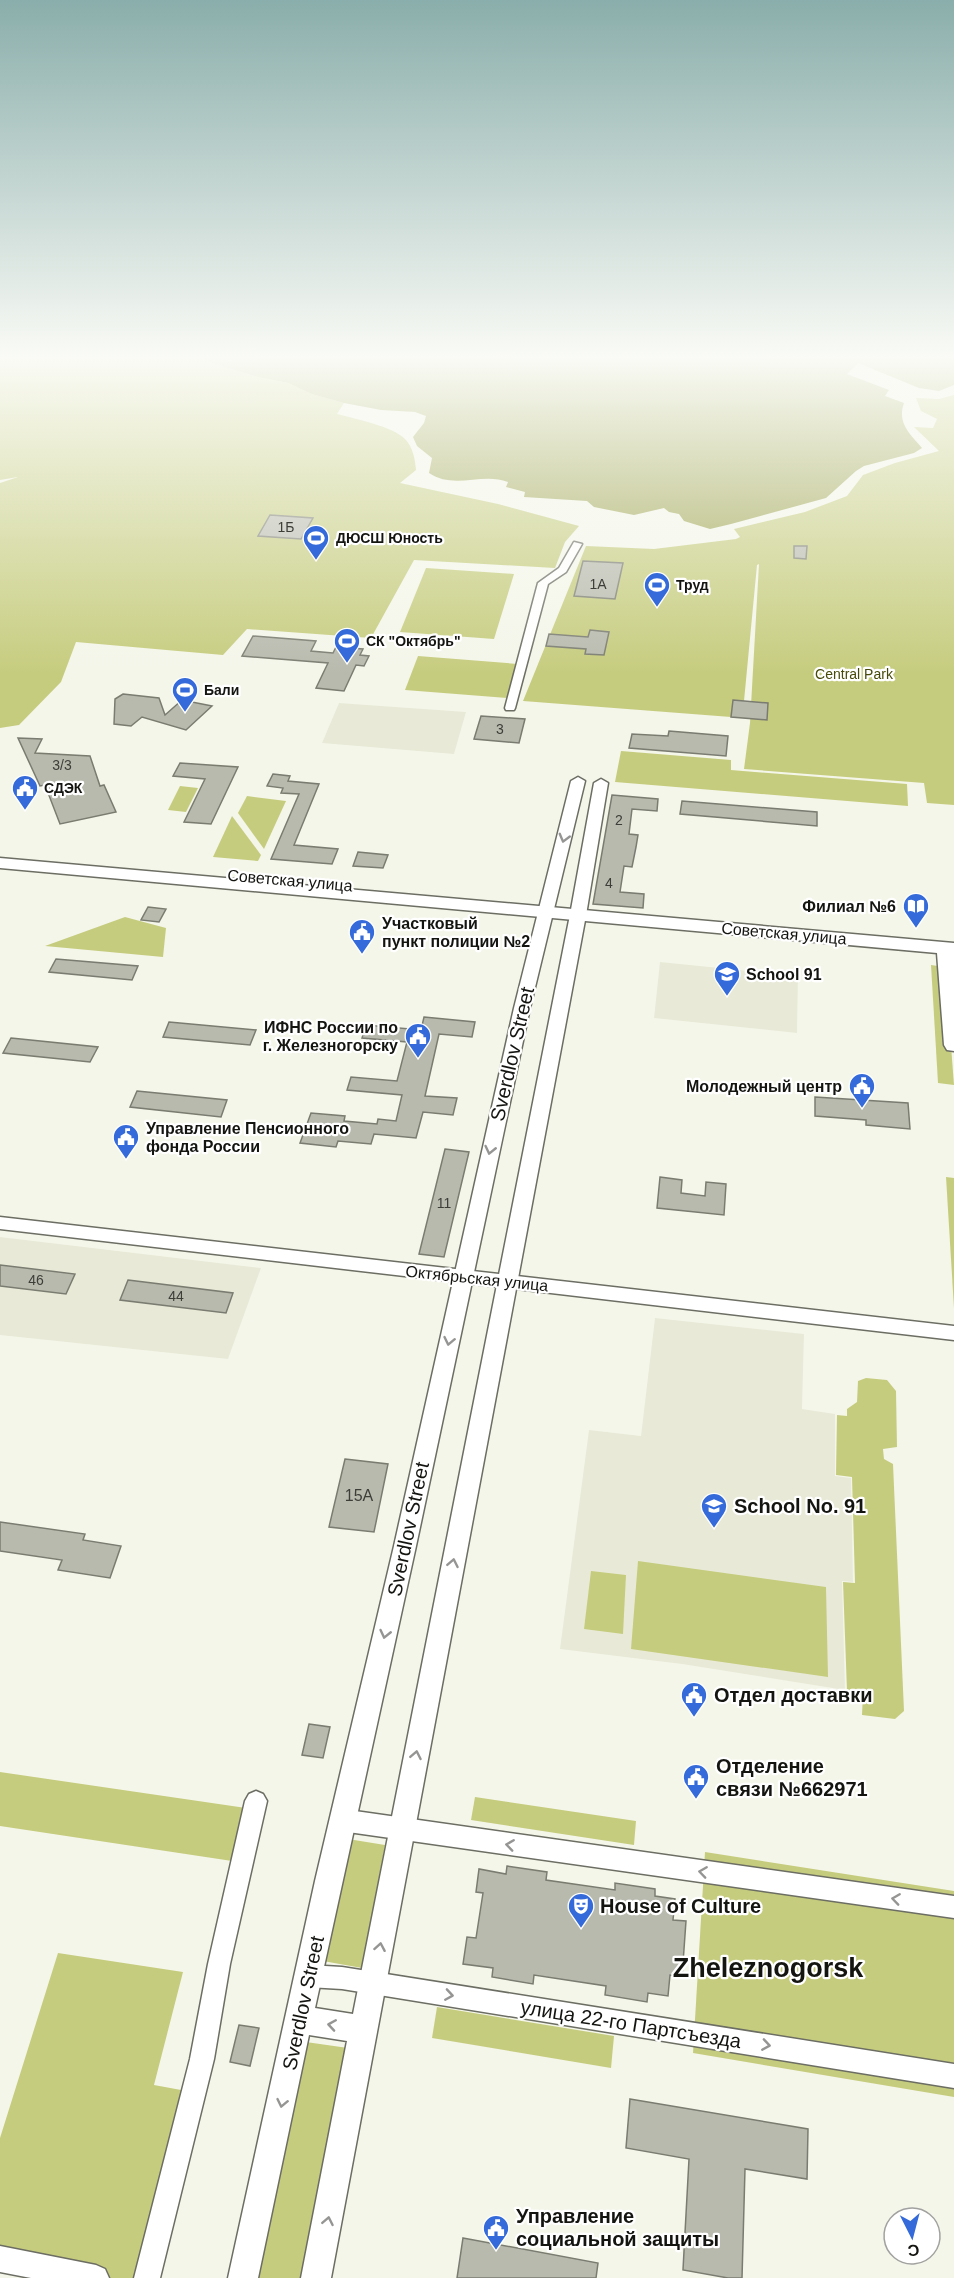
<svg xmlns="http://www.w3.org/2000/svg" width="954" height="2278" viewBox="0 0 954 2278" font-family="Arial,sans-serif">
  <rect width="100%" height="100%" fill="#f5f6ea"/>
  <g fill="#e8ead7">
    <path d="M339,703L466,712L454,754L322,743Z"/>
    <path d="M660,962L798,976L797,1033L654,1018Z"/>
    <path d="M0,1237L261,1268L228,1359L0,1335Z"/>
    <path d="M655,1318L804,1334L802,1409L835,1414V1476L851,1478L853,1582L842,1581L845,1690L682,1664L560,1649L589,1430L641,1436Z"/>
  </g>
  <g fill="#c6cc7e">
    <path d="M0,355H197L215,364L258,377L288,383L312,394L344,403L337,414C353,418 394,427 405,439C413,447 415,459 416,470L400,483L498,504L579,526L565,542L555,568L414,560L371,638L247,629L223,655L76,642L61,682L19,725L0,728V483L18,477L0,480Z"/>
    <path d="M954,395V805L927,803L924,783L744,769L750,723L759,564L757,565L744,701L733,700L731,717L523,701L586,546L654,549L736,539L740,537L734,529L805,512L847,496L863,475L895,463L939,451L914,427L933,428L937,419L921,411L916,398L939,399Z"/>
    <path d="M426,568L514,574L494,639L400,632Z"/>
    <path d="M418,656L518,664L507,698L405,690Z"/>
    <path d="M621,751L731,760V770L907,784L908,806L615,782Z"/>
    <path d="M180,786L198,788L186,812L168,810Z"/>
    <path d="M247,796L286,801L264,849L238,813Z"/>
    <path d="M232,816L261,855L258,861L213,857Z"/>
    <path d="M125,917L166,928L163,957L45,946Z"/>
    <path d="M931,965L945,967L954,1085L938,1083Z"/>
    <path d="M946,1177L954,1178V1308Z"/>
    <path d="M866,1378L887,1380L896,1391L897,1447L883,1449L884,1459L893,1464L904,1711L895,1719L862,1715L863,1693L847,1691L843,1582L855,1583L852,1477L836,1475L837,1415L847,1416V1409L857,1402L858,1381Z"/>
    <path d="M638,1561L826,1587L828,1677L631,1649Z"/>
    <path d="M591,1571L626,1575L623,1634L584,1629Z"/>
    <path d="M0,1772L246,1808L232,1861L0,1826Z"/>
    <path d="M475,1797L636,1821L634,1845L471,1820Z"/>
    <path d="M348,1839L385,1845L362,1968L323,1961Z"/>
    <path d="M705,1852L954,1891V2097L693,2053Z"/>
    <path d="M58,1953L183,1972L154,2085L192,2092L147,2278H94L0,2262V2138Z"/>
    <path d="M437,2007L614,2036L611,2068L432,2038Z"/>
    <path d="M306,2042L348,2048L303,2278H255Z"/>
  </g>
  <path fill="#9ea450" d="M197,355H954V385L939,391L919,388L858,363L847,374L889,390L885,396L904,403C897,423 909,433 922,448L914,453L864,466L856,471L826,498L731,524L710,529L684,521L679,514L669,512L664,508L634,515L594,507L587,501L524,497L525,492L506,487L508,482C482,472 454,490 429,473L432,458L417,446L413,437L424,423L426,416L415,412L381,410L344,403L312,394L288,383L258,377L215,364Z"/>
  <g fill="#b8baae" stroke="#7b7c71" stroke-width="1.5">
    <path d="M270,515L313,518L301,539L258,536Z"/>
    <path d="M794,546H807L806,559L794,558Z"/>
    <path d="M583,561L623,563L615,599L574,596Z"/>
    <path d="M590,630L609,632L604,655L585,654L586,649L546,646L549,634L588,637Z"/>
    <path d="M253,636L316,641L311,651L333,653L336,647L363,649L360,655L369,656L364,666L356,665L344,691L316,688L328,663L242,656Z"/>
    <path d="M123,694L159,698L165,715L182,700L212,706L186,730L142,717L131,726L114,724L115,699Z"/>
    <path d="M733,700L768,703L767,720L731,717Z"/>
    <path d="M481,716L525,719L519,743L474,739Z"/>
    <path d="M669,731L728,736L726,756L629,748L632,734L668,736Z"/>
    <path d="M18,738L42,739L35,753L90,756L100,786L104,785L116,812L60,824L45,785L40,786Z"/>
    <path d="M180,763L238,767L211,824L184,822L205,779L173,776Z"/>
    <path d="M273,774L290,776L288,781L319,784L294,845L338,849L332,864L271,859L299,794L281,793L283,788L267,786Z"/>
    <path d="M612,795L658,799L657,811L632,809L629,834L638,835L636,847L632,867L624,866L620,892L644,894L643,908L593,904Z"/>
    <path d="M682,801L817,812V826L680,814Z"/>
    <path d="M358,852L388,855L383,868L353,866Z"/>
    <path d="M148,907L166,909L159,922L141,920Z"/>
    <path d="M56,959L138,966L132,980L49,972Z"/>
    <path d="M424,1017L475,1022L472,1037L439,1034L425,1096L457,1098L453,1115L423,1112L416,1138L374,1134L371,1144L338,1141L336,1147L300,1143L311,1113L345,1116L344,1121L377,1124L378,1119L396,1121L402,1095L347,1090L351,1077L397,1081L407,1042L362,1038L366,1025L421,1030Z"/>
    <path d="M169,1022L256,1030L250,1045L163,1037Z"/>
    <path d="M11,1038L98,1047L90,1062L3,1053Z"/>
    <path d="M137,1091L227,1100L221,1117L130,1107Z"/>
    <path d="M815,1097L908,1103L910,1129L866,1125V1120L815,1116Z"/>
    <path d="M445,1149L469,1152L444,1257L419,1254Z"/>
    <path d="M660,1177L682,1180L681,1193L705,1196L706,1182L726,1184L724,1215L657,1208Z"/>
    <path d="M0,1265L75,1274L66,1294L0,1286Z"/>
    <path d="M128,1280L233,1293L226,1313L120,1300Z"/>
    <path d="M345,1459L388,1464L374,1532L329,1527Z"/>
    <path d="M0,1522L85,1534L83,1540L121,1546L110,1578L58,1570L62,1560L0,1551Z"/>
    <path d="M309,1724L330,1727L323,1758L302,1755Z"/>
    <path d="M507,1866L547,1872L546,1880L615,1890V1883L655,1889V1896L675,1899L673,1920L686,1921L682,1977L670,1975L668,1996L648,1993L647,2002L605,1995L606,1986L534,1975L533,1984L492,1977L493,1968L463,1964L467,1937L476,1938L483,1893L476,1892L479,1869L506,1874Z"/>
    <path d="M239,2025L259,2028L250,2066L230,2062Z"/>
    <path d="M630,2099L808,2129L807,2179L745,2169L742,2278H728L683,2270L689,2159L626,2148Z"/>
    <path d="M463,2238L598,2263L596,2278H457Z"/>
  </g>
  <g fill="none" stroke-linecap="round" stroke-linejoin="round">
    <g stroke="#6c6d63" stroke-width="3">
      <g id="minor">
        <path d="M574,542L582,544L566,572L548,584L515,708L514,710H506L505,708L538,583L559,568Z"/>
        <path d="M0,1217L954,1326V1340L0,1229Z"/>
        <path d="M256,1791L263,1794L267,1801L230,1964L214,2059L160,2278H134L190,2059L208,1964L245,1801L249,1794Z"/>
        <path d="M341,1809L954,1896V1918L341,1831L333,1827L330,1820L333,1813Z"/>
        <path d="M308,1965L342,1967L954,2064V2088L342,1989L308,1987L300,1984L297,1976L300,1968Z"/>
        <path d="M0,2246L96,2265L105,2269L109,2278H31L0,2272Z"/>
      </g>
    </g>
    <g stroke="#6c6d63" stroke-width="3">
      <path id="tertiary" d="M578,777L585,781L530,1008L416,1546L315,2008L353,2014L570,915L594,783L601,779L608,783L586,915L331,2278H301L347,2041L309,2035L258,2278H228L315,1881L394,1546L514,1008L571,781Z"/>
    </g>
    <g stroke="#6c6d63" stroke-width="3">
      <path id="secondary" d="M0,858L954,943V1051L947,1050L944,1045L937,953L0,868Z"/>
    </g>
    <use href="#minor" fill="#fff" fill-rule="evenodd"/>
    <use href="#tertiary" fill="#fff" fill-rule="evenodd"/>
    <use href="#secondary" fill="#fff" fill-rule="evenodd"/>
  </g>
  <defs><path id="oneway-chevron" d="M-2-3.5L2.5 0L-2 3.5" fill="none" stroke-width="1.6" stroke-linecap="round" stroke-linejoin="round" transform="scale(1.5)"/></defs>
  <g stroke="#959694">
    <use href="#oneway-chevron" transform="translate(564 838) rotate(105)"/>
    <use href="#oneway-chevron" transform="translate(490 1150) rotate(103)"/>
    <use href="#oneway-chevron" transform="translate(449 1341) rotate(102)"/>
    <use href="#oneway-chevron" transform="translate(453 1563) rotate(-79)"/>
    <use href="#oneway-chevron" transform="translate(385 1634) rotate(103)"/>
    <use href="#oneway-chevron" transform="translate(416 1755) rotate(-79)"/>
    <use href="#oneway-chevron" transform="translate(510 1845) rotate(-172)"/>
    <use href="#oneway-chevron" transform="translate(703 1872) rotate(-172)"/>
    <use href="#oneway-chevron" transform="translate(896 1899) rotate(-172)"/>
    <use href="#oneway-chevron" transform="translate(380 1947) rotate(-80)"/>
    <use href="#oneway-chevron" transform="translate(449 1995) rotate(9)"/>
    <use href="#oneway-chevron" transform="translate(332 2025) rotate(-171)"/>
    <use href="#oneway-chevron" transform="translate(766 2045) rotate(9)"/>
    <use href="#oneway-chevron" transform="translate(282 2103) rotate(102)"/>
    <use href="#oneway-chevron" transform="translate(328 2221) rotate(-79)"/>
  </g>
  <linearGradient id="sky" x2="0" y2="1"><stop stop-color="#8aaeab"/><stop offset="0.53" stop-color="#fafbf6"/><stop offset="1" stop-color="#fafbf6" stop-opacity="0"/></linearGradient>
  <rect width="954" height="674" fill="url(#sky)"/>
  <defs>
    <g id="stadium-pin" transform="scale(1.35)"><path d="M0 17L-7.5 6A9.5 9.5 0 1 1 7.5 6Z" fill="#346ad9" stroke="#fff"/><path d="M0-5a6.5 5 0 1 0 0 10a6.5 5 0 1 0 0-10ZM-3.5-1.8h7v3.6h-7Z" fill="#fff"/></g>
    <g id="civic-pin" transform="scale(1.35)"><path d="M0 17L-7.5 6A9.5 9.5 0 1 1 7.5 6Z" fill="#346ad9" stroke="#fff"/><path d="M-.6-6.5H3V-4.5H.6V-3L4-1V1h2V6H-6V1h2V-1L-.6-3ZM-1.2 2.5V6h2.4V2.5Z" fill="#fff"/></g>
    <g id="library-pin" transform="scale(1.35)"><path d="M0 17L-7.5 6A9.5 9.5 0 1 1 7.5 6Z" fill="#346ad9" stroke="#fff"/><path d="M-6-4Q-3-5.5-.7-3.5V5Q-3 3-6 4ZM6-4Q3-5.5 .7-3.5V5Q3 3 6 4Z" fill="#fff"/></g>
    <g id="school-pin" transform="scale(1.35)"><path d="M0 17L-7.5 6A9.5 9.5 0 1 1 7.5 6Z" fill="#346ad9" stroke="#fff"/><path d="M0-5L7-2L0 1L-7-2ZM-4 1L0 2.5L4 1V4Q0 6-4 4Z" fill="#fff"/></g>
    <g id="theatre-pin" transform="scale(1.35)"><path d="M0 17L-7.5 6A9.5 9.5 0 1 1 7.5 6Z" fill="#346ad9" stroke="#fff"/><path d="M-5-5.5Q0-4 5-5.5V0Q5 5 0 6Q-5 5-5 0ZM-3.3-2.5H-1v1.5H-3.3ZM1-2.5H3.3v1.5H1ZM-2.8 1Q0 5.5 2.8 1Z" fill="#fff"/></g>
  </defs>
  <g fill-rule="evenodd">
    <use href="#stadium-pin" x="316" y="538"/>
    <use href="#stadium-pin" x="657" y="585"/>
    <use href="#stadium-pin" x="347" y="641"/>
    <use href="#stadium-pin" x="185" y="690"/>
    <use href="#civic-pin" x="25" y="788"/>
    <use href="#library-pin" x="916" y="906"/>
    <use href="#civic-pin" x="362" y="932"/>
    <use href="#school-pin" x="727" y="974"/>
    <use href="#civic-pin" x="418" y="1036"/>
    <use href="#civic-pin" x="862" y="1086"/>
    <use href="#civic-pin" x="126" y="1137"/>
    <use href="#school-pin" x="714" y="1506"/>
    <use href="#civic-pin" x="694" y="1695"/>
    <use href="#civic-pin" x="696" y="1777"/>
    <use href="#theatre-pin" x="581" y="1906"/>
    <use href="#civic-pin" x="496" y="2228"/>
  </g>
  <g text-anchor="middle" stroke-width="4.5" stroke-linejoin="round" paint-order="stroke">
    <g font-size="14" fill="#3d3e38">
      <text x="286" y="532">1Б</text>
      <text x="598" y="589">1А</text>
      <text x="500" y="734">3</text>
      <text x="62" y="770">3/3</text>
      <text x="619" y="825">2</text>
      <text x="609" y="888">4</text>
      <text x="444" y="1208">11</text>
      <text x="36" y="1285">46</text>
      <text x="176" y="1301">44</text>
    </g>
    <g font-size="14" font-weight="bold" fill="#141511" stroke="#fff" text-anchor="start">
      <text x="336" y="543">ДЮСШ Юность</text>
      <text x="676" y="590">Труд</text>
      <text x="366" y="646">СК "Октябрь"</text>
      <text x="204" y="695">Бали</text>
      <text x="44" y="793">СДЭК</text>
    </g>
    <g font-size="14" fill="#474a08" stroke="#fff">
      <text x="854" y="679">Central Park</text>
    </g>
    <g font-size="16" fill="#141511" stroke="#fff">
      <text transform="translate(290 880) rotate(5)" y="6">Советская улица</text>
      <text transform="translate(784 933) rotate(5)" y="6">Советская улица</text>
      <text transform="translate(477 1278) rotate(6)" y="6">Октябрьская улица</text>
    </g>
    <g font-size="16" font-weight="bold" fill="#141511" stroke="#fff" text-anchor="end">
      <text x="896" y="912">Филиал №6</text>
      <text x="382" y="929" text-anchor="start">Участковый<tspan x="382" dy="18">пункт полиции №2</tspan></text>
      <text x="746" y="980" text-anchor="start">School 91</text>
      <text x="398" y="1033">ИФНС России по<tspan x="398" dy="18">г. Железногорску</tspan></text>
      <text x="842" y="1092">Молодежный центр</text>
      <text x="146" y="1134" text-anchor="start">Управление Пенсионного<tspan x="146" dy="18">фонда России</tspan></text>
    </g>
    <g font-size="16" fill="#3d3e38">
      <text x="359" y="1501">15А</text>
    </g>
    <g font-size="20" fill="#141511" stroke="#fff">
      <text transform="translate(512 1054) rotate(-77)" y="7">Sverdlov Street</text>
      <text transform="translate(408 1529) rotate(-78)" y="7">Sverdlov Street</text>
      <text transform="translate(303 2003) rotate(-78)" y="7">Sverdlov Street</text>
      <text transform="translate(631 2024) rotate(9)" y="7">улица 22-го Партсъезда</text>
    </g>
    <g font-size="20" font-weight="bold" fill="#141511" stroke="#fff" text-anchor="start">
      <text x="734" y="1513">School No. 91</text>
      <text x="714" y="1702">Отдел доставки</text>
      <text x="716" y="1773">Отделение<tspan x="716" dy="23">связи №662971</tspan></text>
      <text x="600" y="1913">House of Culture</text>
      <text x="516" y="2223">Управление<tspan x="516" dy="23">социальной защиты</tspan></text>
    </g>
    <g font-size="27" font-weight="bold" fill="#141511" stroke="#fff">
      <text x="768" y="1977">Zheleznogorsk</text>
    </g>
  </g>
  <g transform="translate(912 2236) rotate(174)"><circle r="28" fill="#ffffff" stroke="#a1a1a0" stroke-width="1.5"/>
  <path d="M0-4.5L10 22L0 15L-10 22Z" fill="#346ad9"/>
  <text y="-9" font-size="16" font-weight="bold" text-anchor="middle" fill="#141511">С</text>
  </g>
</svg>
